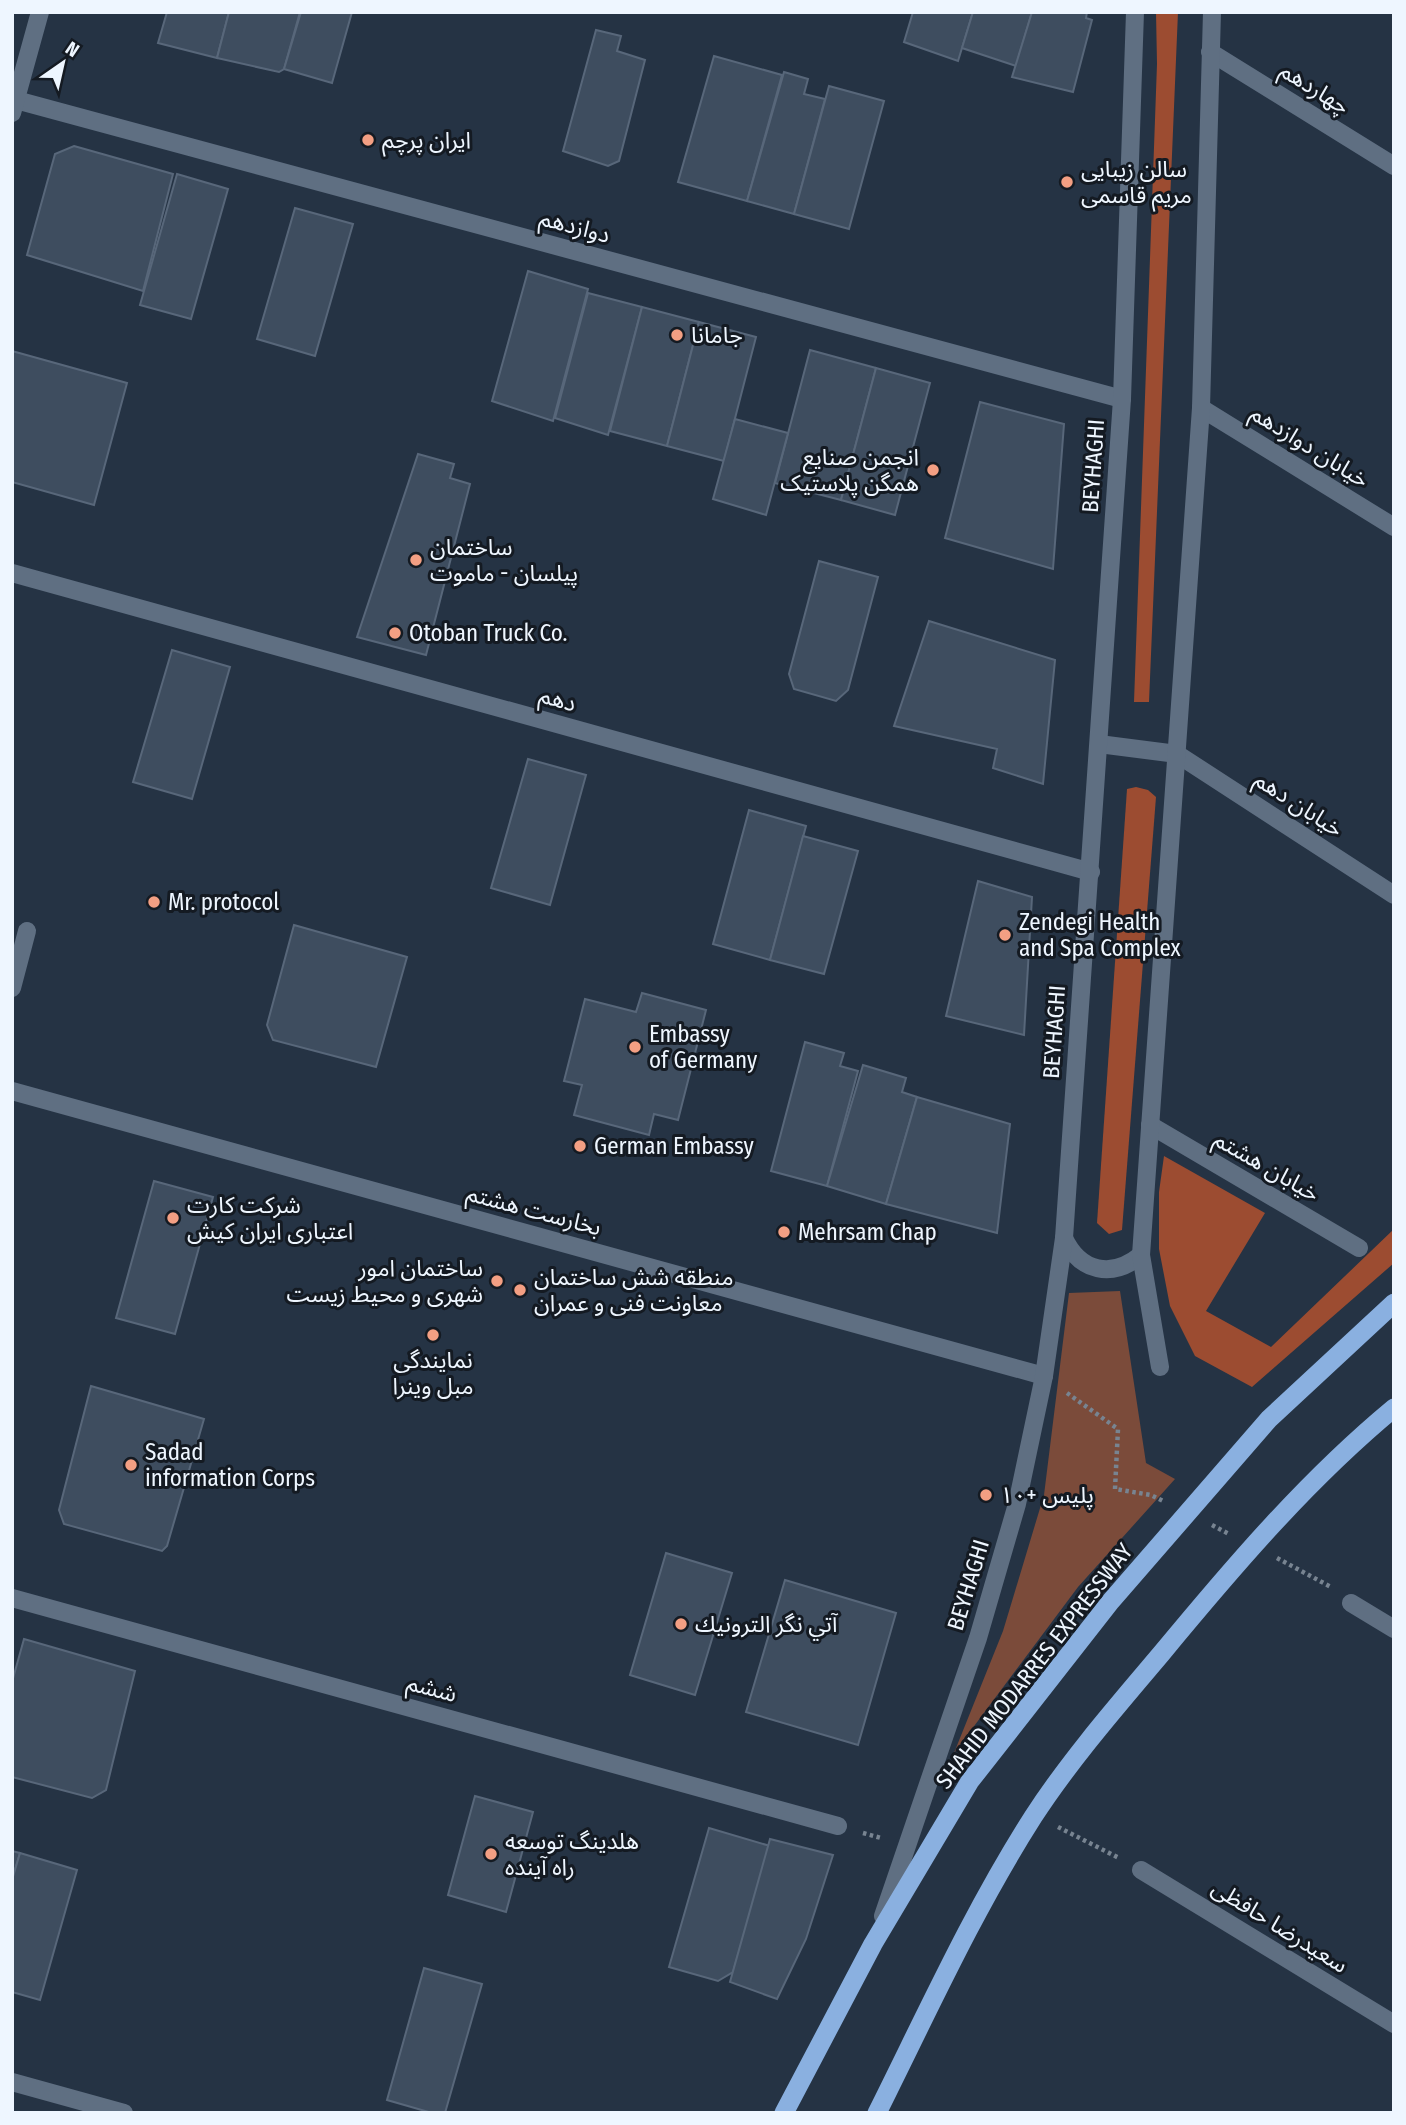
<svg xmlns="http://www.w3.org/2000/svg" width="1406" height="2125" viewBox="0 0 1406 2125" font-family="'Fira Sans Condensed','Noto Sans Arabic',sans-serif">
  <rect width="100%" height="100%" fill="#253344"/>
  <path fill="#7b4b3a" d="M1120,1291L1146,1463L1175,1479L1078,1587L954,1753L1003,1631L1044,1495L1069,1293Z"/>
  <g fill="#9c4c31">
    <path d="M1156,12H1178L1149,702H1134L1157,64Z"/>
    <path d="M1136,787L1148,790L1156,797L1122,1230L1109,1234L1097,1223L1127,789Z"/>
    <path d="M1164,1156L1265,1213L1206,1311L1271,1347L1394,1229V1263L1252,1387L1195,1356L1170,1306L1159,1249V1192Z"/>
  </g>
  <g fill="#3e4d5f" stroke="#58677a" stroke-width="2">
    <path d="M167,12H229L217,58L158,43Z"/>
    <path d="M229,12H300L284,69L279,72L217,58Z"/>
    <path d="M301,12H352L332,83L284,69Z"/>
    <path d="M913,12H973L958,61L904,42Z"/>
    <path d="M973,12H1032L1016,66L962,48Z"/>
    <path d="M1032,12H1087L1086,18L1092,20L1073,92L1012,77Z"/>
    <path d="M596,30L621,36L617,51L645,60L619,161L608,166L563,151Z"/>
    <path d="M714,56L782,75L747,201L678,182Z"/>
    <path d="M784,72L808,79L804,94L825,99L794,214L747,201Z"/>
    <path d="M829,86L884,101L849,229L794,214Z"/>
    <path d="M74,146L173,174L143,291L27,255L55,154Z"/>
    <path d="M177,174L228,189L191,319L140,305Z"/>
    <path d="M295,208L353,224L315,356L257,339Z"/>
    <path d="M528,271L588,289L553,421L492,401Z"/>
    <path d="M588,293L642,307L608,435L555,418Z"/>
    <path d="M642,307L699,322L667,446L610,431Z"/>
    <path d="M699,322L756,337L724,461L667,446Z"/>
    <path d="M810,350L876,368L841,500L775,483Z"/>
    <path d="M12,351L127,383L94,505L12,482Z"/>
    <path d="M876,368L930,383L895,515L841,500Z"/>
    <path d="M980,402L1064,424L1053,569L945,538Z"/>
    <path d="M735,419L788,433L766,515L713,499Z"/>
    <path d="M418,454L454,464L450,478L470,484L426,655L357,637Z"/>
    <path d="M819,561L878,577L848,690L836,701L794,689L789,674Z"/>
    <path d="M929,621L1055,660L1043,784L993,768L997,749L894,726Z"/>
    <path d="M172,650L230,667L192,799L133,782Z"/>
    <path d="M528,759L586,775L550,905L491,888Z"/>
    <path d="M749,810L806,826L770,960L713,944Z"/>
    <path d="M803,836L858,851L824,974L770,960Z"/>
    <path d="M978,881L1032,897L1024,1035L946,1016Z"/>
    <path d="M294,925L407,957L376,1067L273,1040L267,1025Z"/>
    <path d="M642,993L706,1010L678,1120L654,1114L649,1135L574,1115L582,1085L564,1081L585,999L636,1012Z"/>
    <path d="M805,1042L844,1053L840,1066L858,1071L827,1186L771,1171Z"/>
    <path d="M863,1065L906,1078L902,1092L917,1097L886,1204L827,1186Z"/>
    <path d="M917,1097L1010,1124L997,1233L886,1204Z"/>
    <path d="M154,1181L213,1197L175,1334L116,1318Z"/>
    <path d="M91,1386L204,1419L167,1546L162,1551L64,1524L59,1510Z"/>
    <path d="M666,1553L732,1573L695,1695L630,1675Z"/>
    <path d="M785,1580L896,1613L858,1745L746,1712Z"/>
    <path d="M24,1639L135,1671L106,1790L92,1798L12,1777V1682Z"/>
    <path d="M475,1796L533,1812L506,1912L448,1895Z"/>
    <path d="M709,1828L770,1846L733,1972L718,1981L669,1967Z"/>
    <path d="M770,1839L833,1855L806,1939L777,1999L730,1982Z"/>
    <path d="M12,1851L20,1853L12,1880Z"/>
    <path d="M20,1853L77,1870L40,2000L12,1992V1880Z"/>
    <path d="M424,1968L482,1984L445,2113H432L387,2100Z"/>
  </g>
  <g fill="none" stroke-linecap="round" stroke-linejoin="round">
    <g stroke="#788491" stroke-width="4.5" stroke-dasharray="3.5 3.5" stroke-linecap="butt">
      <path d="M1067,1393L1118,1429L1115,1489L1151,1495L1163,1501"/>
      <path d="M1212,1525L1229,1534"/>
      <path d="M1277,1558L1331,1587"/>
      <path d="M1058,1827L1119,1858"/>
      <path d="M863,1833L881,1838"/>
    </g>
    <g stroke="#5f6f82" stroke-width="18">
      <path d="M1210,52L1394,166"/>
      <path d="M16,100L1122,399"/>
      <path d="M1201,408L1394,527"/>
      <path d="M12,573L1091,872"/>
      <path d="M1177,754L1394,895"/>
      <path d="M12,988L27,931"/>
      <path d="M12,1091L1044,1376"/>
      <path d="M1150,1125L1359,1248"/>
      <path d="M12,1598L838,1826"/>
      <path d="M1351,1603L1394,1629"/>
      <path d="M1141,1870L1394,2024"/>
      <path d="M12,2082L124,2113"/>
    </g>
    <g stroke="#5f6f82" stroke-width="18">
      <path d="M12,113L40,12"/>
      <path d="M1099,744L1177,754"/>
      <path d="M1064,1238C1080,1272 1112,1279 1141,1255"/>
      <path d="M1160,1367L1141,1255L1201,408L1212,12"/>
      <path d="M883,1916L978,1638L1017,1504L1044,1376L1064,1238L1122,399L1135,12"/>
    </g>
    <g stroke="#8ab0e0" stroke-width="19">
      <path d="M784,2113L873,1944L970,1781L1111,1601L1269,1419L1394,1303"/>
      <path d="M877,2113C927,2013 973,1911 1033,1817C1070,1760 1117,1706 1161,1654C1233,1567 1307,1480 1394,1408"/>
    </g>
  </g>
  <g fill="#f39f83" stroke="#141a22" stroke-width="2.5">
    <circle cx="368" cy="140" r="7"/>
    <circle cx="1067" cy="182" r="7"/>
    <circle cx="677" cy="335" r="7"/>
    <circle cx="933" cy="470" r="7"/>
    <circle cx="416" cy="560" r="7"/>
    <circle cx="395" cy="633" r="7"/>
    <circle cx="154" cy="902" r="7"/>
    <circle cx="1005" cy="935" r="7"/>
    <circle cx="635" cy="1047" r="7"/>
    <circle cx="580" cy="1146" r="7"/>
    <circle cx="173" cy="1218" r="7"/>
    <circle cx="784" cy="1232" r="7"/>
    <circle cx="497" cy="1281" r="7"/>
    <circle cx="520" cy="1290" r="7"/>
    <circle cx="433" cy="1335" r="7"/>
    <circle cx="131" cy="1465" r="7"/>
    <circle cx="986" cy="1495" r="7"/>
    <circle cx="681" cy="1624" r="7"/>
    <circle cx="491" cy="1854" r="7"/>
  </g>
  <g text-anchor="middle" stroke-width="6" stroke-linejoin="round" paint-order="stroke">
    <g font-size="23" fill="#eef6ff" stroke="#141a22">
      <text transform="translate(1315 88) rotate(32)" y="8">چهاردهم</text>
      <text transform="translate(575 226) rotate(15)" y="8">دوازدهم</text>
      <text transform="translate(1310 446) rotate(32)" y="8">خیابان دوازدهم</text>
      <text transform="translate(1093 466) rotate(-86)" y="8">BEYHAGHI</text>
      <text transform="translate(558 699) rotate(16)" y="8">دهم</text>
      <text transform="translate(1299 804) rotate(33)" y="8">خیابان دهم</text>
      <text transform="translate(1054 1032) rotate(-86)" y="8">BEYHAGHI</text>
      <text transform="translate(1267 1166) rotate(30)" y="8">خیابان هشتم</text>
      <text transform="translate(534 1210) rotate(15)" y="8">بخارست هشتم</text>
      <text transform="translate(968 1585) rotate(-73)" y="8">BEYHAGHI</text>
      <text transform="translate(1034 1666) rotate(-52)" y="8">SHAHID MODARRES EXPRESSWAY</text>
      <text transform="translate(432 1688) rotate(15)" y="8">ششم</text>
      <text transform="translate(1280 1926) rotate(32)" y="8">سعیدرضا حافظی</text>
    </g>
    <g font-size="23" fill="#eef6ff" stroke="#141a22" text-anchor="start">
      <text x="382" y="148">ایران پرچم</text>
      <text x="1081" y="177">سالن زیبایی<tspan x="1081" dy="26">مریم قاسمی</tspan></text>
      <text x="691" y="343">جامانا</text>
      <text x="919" y="465" text-anchor="end">انجمن صنایع<tspan x="919" dy="26">همگن پلاستیک</tspan></text>
      <text x="430" y="555">ساختمان<tspan x="430" dy="26">پیلسان - ماموت</tspan></text>
      <text x="409" y="641">Otoban Truck Co.</text>
      <text x="168" y="910">Mr. protocol</text>
      <text x="1019" y="930">Zendegi Health<tspan x="1019" dy="26">and Spa Complex</tspan></text>
      <text x="649" y="1042">Embassy<tspan x="649" dy="26">of Germany</tspan></text>
      <text x="594" y="1154">German Embassy</text>
      <text x="187" y="1213">شرکت کارت<tspan x="187" dy="26">اعتباری ایران کیش</tspan></text>
      <text x="798" y="1240">Mehrsam Chap</text>
      <text x="483" y="1276" text-anchor="end">ساختمان امور<tspan x="483" dy="26">شهری و محیط زیست</tspan></text>
      <text x="534" y="1285">منطقه شش ساختمان<tspan x="534" dy="26">معاونت فنی و عمران</tspan></text>
      <text x="433" y="1368" text-anchor="middle">نمایندگی<tspan x="433" dy="26">مبل وینرا</tspan></text>
      <text x="145" y="1460">Sadad<tspan x="145" dy="26">information Corps</tspan></text>
      <text x="1000" y="1503">پلیس +۱٠</text>
      <text x="695" y="1632">آتي نگر الترونيك</text>
      <text x="505" y="1849">هلدینگ توسعه<tspan x="505" dy="26">راه آینده</tspan></text>
    </g>
  </g>
  <rect width="1406" height="2125" fill="none" stroke="#eef6ff" stroke-width="28"/>
  <g transform="translate(63 63) rotate(34)" stroke="#141a22" stroke-width="5" paint-order="stroke">
  <path d="M0-5L12 26L0 18L-12 26Z" fill="#eef6ff"/>
  <text y="-10" font-size="19" font-weight="bold" text-anchor="middle" fill="#eef6ff">N</text>
  </g>
</svg>
